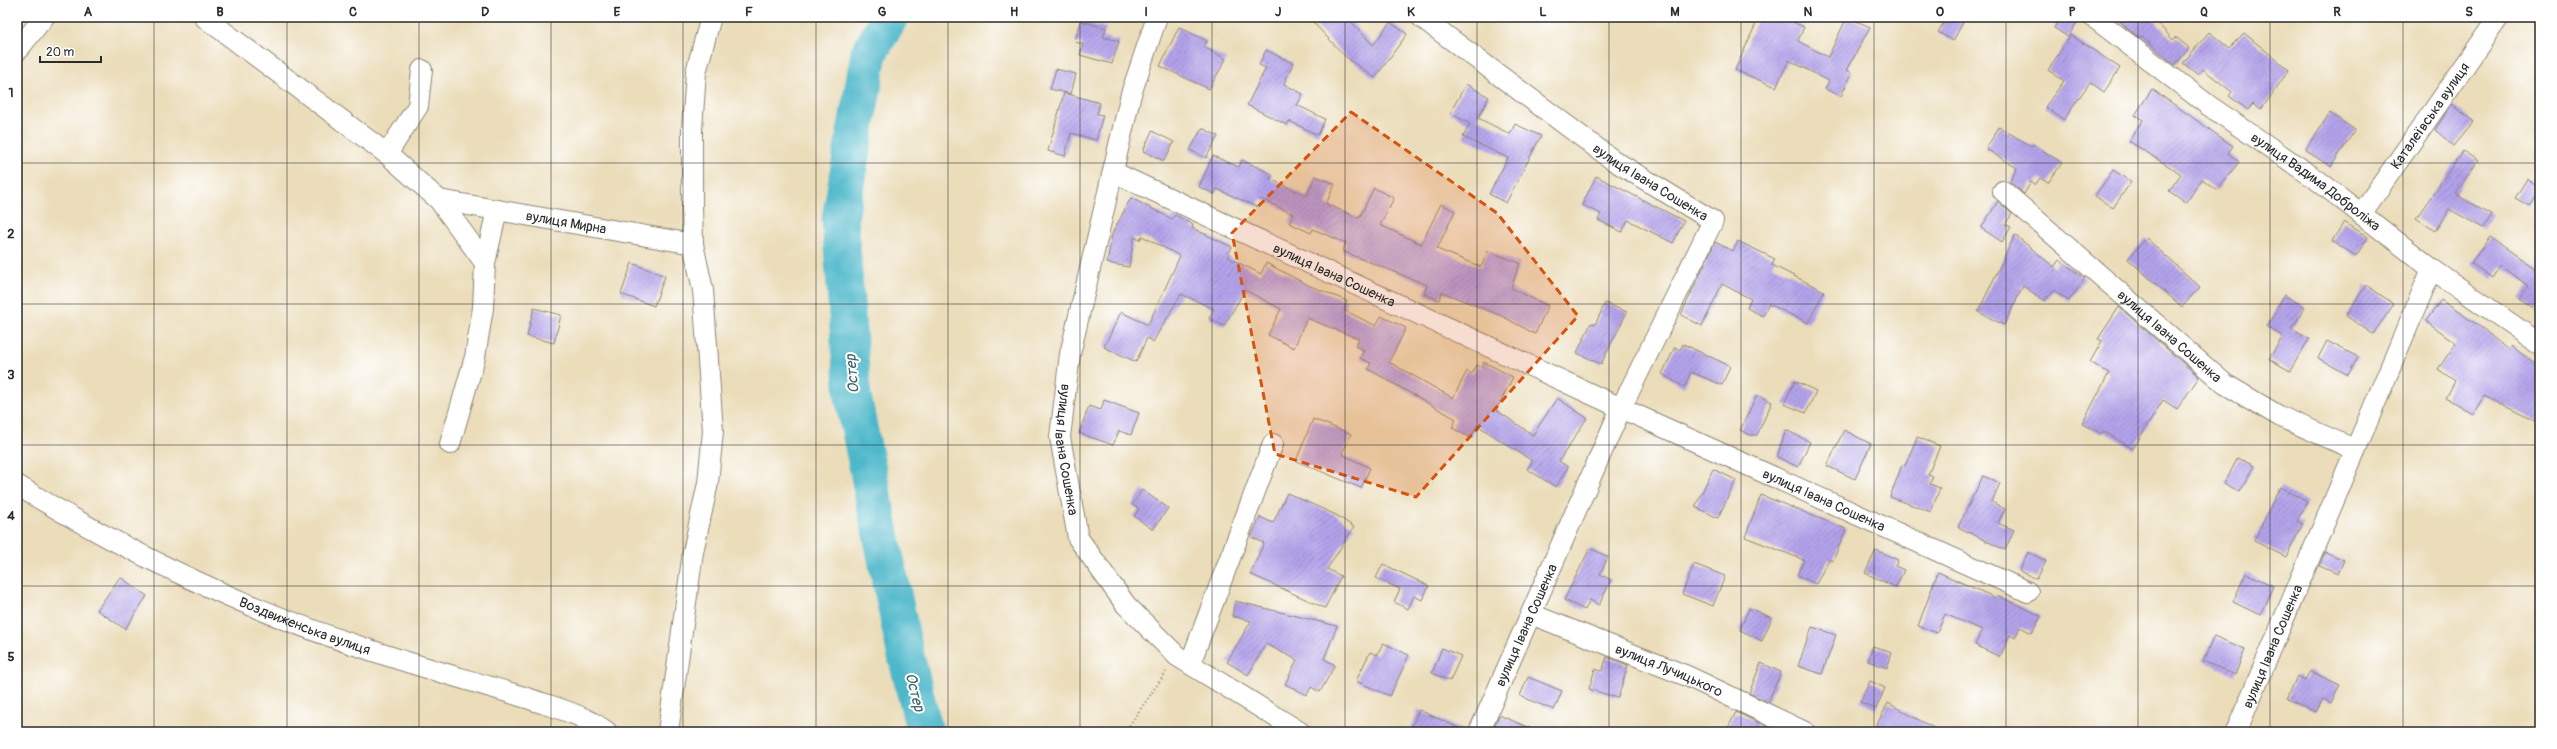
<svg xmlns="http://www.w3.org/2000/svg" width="2557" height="749" viewBox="0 0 2557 749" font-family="Pangolin,sans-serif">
  <defs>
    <pattern id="building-hatch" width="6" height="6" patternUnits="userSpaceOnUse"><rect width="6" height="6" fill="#b4a3eb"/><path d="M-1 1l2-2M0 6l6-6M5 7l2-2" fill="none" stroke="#9385bf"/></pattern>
  </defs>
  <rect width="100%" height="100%" fill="#fff"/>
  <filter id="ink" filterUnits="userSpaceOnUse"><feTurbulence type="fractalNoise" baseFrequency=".025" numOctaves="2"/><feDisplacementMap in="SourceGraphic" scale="8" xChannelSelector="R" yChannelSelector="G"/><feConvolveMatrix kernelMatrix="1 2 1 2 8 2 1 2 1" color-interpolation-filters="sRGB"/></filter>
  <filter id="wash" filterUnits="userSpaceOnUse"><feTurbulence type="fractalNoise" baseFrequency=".012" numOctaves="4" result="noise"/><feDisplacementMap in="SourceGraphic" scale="16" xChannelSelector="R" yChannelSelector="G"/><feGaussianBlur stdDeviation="0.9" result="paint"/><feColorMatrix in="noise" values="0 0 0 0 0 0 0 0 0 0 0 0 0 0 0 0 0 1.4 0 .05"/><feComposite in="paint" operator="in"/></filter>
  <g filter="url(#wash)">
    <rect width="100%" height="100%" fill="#ebddba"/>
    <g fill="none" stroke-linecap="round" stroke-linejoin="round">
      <path stroke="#4db8ca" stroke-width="37" d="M890,17L869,53L840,219L853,397L905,652L925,732"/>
    </g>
    <g id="blocks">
      <g fill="url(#building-hatch)">
        <path d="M1308,17H1347L1373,45L1390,22L1407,34L1375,78L1346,57Z"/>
        <path d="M1759,17H1782L1804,27L1798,41L1828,57L1847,17L1870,27L1847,70L1852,73L1841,96L1825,89L1829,81L1789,60L1776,87L1735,70Z"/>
        <path d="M1947,17H1966L1953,41L1938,32Z"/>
        <path d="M2061,17H2080L2068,37L2054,28Z"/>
        <path d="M2116,17H2152L2173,40L2176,37L2189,48L2175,65L2142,37L2140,38L2129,30Z"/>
        <path d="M1081,21L1106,28L1103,37L1119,41L1112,64L1080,55L1083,44L1075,42Z"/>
        <path d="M1179,27L1207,41L1204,47L1226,59L1209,89L1160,66Z"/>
        <path d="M2209,32L2229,48L2244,33L2289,70L2261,110L2253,104L2248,110L2229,96L2232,92L2203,69L2198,75L2183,63Z"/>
        <path d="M2071,35L2120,68L2104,92L2090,82L2064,120L2045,107L2064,81L2048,70Z"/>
        <path d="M1266,50L1293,63L1284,84L1303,94L1297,105L1325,119L1318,135L1289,121L1287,125L1247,105L1266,68L1259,65Z"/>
        <path d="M1056,69L1076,74L1071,94L1050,89Z"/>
        <path d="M1466,84L1489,97L1478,118L1510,134L1515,124L1541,136L1506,203L1489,194L1508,158L1463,137L1470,124L1450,113Z"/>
        <path d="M2152,89L2233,146L2228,153L2239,162L2217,190L2202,179L2186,203L2169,191L2181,174L2129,141L2143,120L2135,115Z"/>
        <path d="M1064,93L1100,103L1097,114L1103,115L1096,140L1071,133L1065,156L1048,151Z"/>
        <path d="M2452,104L2474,122L2454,146L2435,130Z"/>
        <path d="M2330,113L2355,130L2331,167L2305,150Z"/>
        <path d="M1999,127L2031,146L2033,144L2062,163L2048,183L2040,178L2035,185L2031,182L2024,194L2010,182L2017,168L1986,149Z"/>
        <path d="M1202,128L1218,136L1206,158L1190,150Z"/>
        <path d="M1152,131L1174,142L1164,161L1143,151Z"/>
        <path d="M2463,151L2478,161L2455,194L2491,214L2483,228L2449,209L2435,231L2416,218Z"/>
        <path d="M1213,156L1239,167L1242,160L1272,174L1270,179L1307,196L1315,176L1335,184L1326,204L1359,218L1374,188L1394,198L1380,225L1421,244L1441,204L1455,211L1437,249L1481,267L1488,251L1520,263L1511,288L1548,306L1535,334L1502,316L1442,292L1439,300L1424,294L1427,285L1342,251L1346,243L1313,229L1311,233L1289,223L1293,214L1261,199L1257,207L1217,189L1215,194L1199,187Z"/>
        <path d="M2113,170L2131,182L2113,208L2095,196Z"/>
        <path d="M1596,176L1684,221L1673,243L1628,220L1622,232L1598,220L1601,214L1582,205Z"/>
        <path d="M2527,179L2540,187L2529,206L2515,198Z"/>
        <path d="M1131,198L1172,219L1175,215L1193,225L1192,228L1232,247L1227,257L1261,274L1266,263L1308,285L1347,301L1344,310L1376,326L1381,316L1406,328L1389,362L1453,398L1467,371L1472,374L1477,365L1482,368L1484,362L1513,377L1496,410L1533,435L1557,398L1587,418L1559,461L1568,467L1556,487L1527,469L1532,461L1477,425L1471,438L1452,428L1456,419L1368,369L1371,363L1360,358L1364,350L1355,346L1359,339L1307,318L1294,348L1268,335L1281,309L1245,290L1224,326L1209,318L1214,309L1181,294L1153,342L1147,338L1136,362L1104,347L1121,312L1148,325L1180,256L1142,236L1140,240L1134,237L1129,267L1107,263L1112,234Z"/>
        <path d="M1998,201L2012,214L2005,224L2011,227L2002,242L1981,228Z"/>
        <path d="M2344,222L2368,237L2356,256L2332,241Z"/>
        <path d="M2015,235L2054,267L2059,260L2085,278L2069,301L2053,290L2045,301L2023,286L2004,325L1978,312Z"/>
        <path d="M2490,237L2540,272V313L2520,299L2529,286L2500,266L2492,278L2471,263Z"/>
        <path d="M2146,238L2200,287L2182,307L2128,259Z"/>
        <path d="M1738,241L1775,259L1772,265L1824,291L1808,323L1769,304L1763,316L1747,308L1751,299L1722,284L1702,326L1681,315L1715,242L1733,251Z"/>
        <path d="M632,263L665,276L654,306L621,294Z"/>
        <path d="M2366,285L2394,304L2373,334L2346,316Z"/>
        <path d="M2284,295L2305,307L2292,329L2309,339L2290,371L2269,359L2283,336L2267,327Z"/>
        <path d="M2441,300L2482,328L2508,350L2511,345L2540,366V422L2484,396L2473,414L2446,398L2455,381L2438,369L2456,343L2426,321Z"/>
        <path d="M1605,303L1627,312L1601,364L1577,353L1591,323L1595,325Z"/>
        <path d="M2119,307L2199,377L2177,409L2163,400L2133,449L2103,431L2102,434L2082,424L2109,373L2090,362L2102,341L2098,339Z"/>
        <path d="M534,308L561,315L554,343L527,336Z"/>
        <path d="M2327,341L2358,357L2348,375L2318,358Z"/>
        <path d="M1683,344L1730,366L1722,385L1691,372L1684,387L1662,374L1675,347L1680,350Z"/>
        <path d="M1795,381L1816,391L1806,413L1784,404Z"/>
        <path d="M1757,395L1772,402L1757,435H1750L1740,430Z"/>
        <path d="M1104,400L1139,413L1131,435L1119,431L1113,445L1079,433L1089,406L1101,410Z"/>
        <path d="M1313,419L1351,434L1342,454L1370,468L1361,488L1296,461Z"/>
        <path d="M1786,430L1810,442L1798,467L1777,457Z"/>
        <path d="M1844,430L1871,444L1855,479L1827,466Z"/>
        <path d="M1917,437L1940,446L1928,475L1933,476L1930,484L1940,488L1931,512L1890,497L1902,465L1905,466Z"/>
        <path d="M2238,458L2254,466L2240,492L2224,483Z"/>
        <path d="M1713,469L1736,480L1718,518L1695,507Z"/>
        <path d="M1983,476L2000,483L1992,502L2005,509L1998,523L2014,530L2005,550L1958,527Z"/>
        <path d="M2280,487L2307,502L2297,521L2303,524L2286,557L2254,541Z"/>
        <path d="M1142,490L1168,508L1153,530L1134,516L1139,509L1132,505Z"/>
        <path d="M1287,493L1336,515L1354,527L1327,569L1341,576L1325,608L1250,574L1264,543L1251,537L1260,517L1273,523Z"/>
        <path d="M1761,495L1846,529L1833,561L1829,559L1816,584L1797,575L1804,560L1745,537Z"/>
        <path d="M1590,548L1608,557L1600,574L1611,580L1599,605L1590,600L1585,610L1564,600Z"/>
        <path d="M1876,550L1898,560L1895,566L1904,570L1896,587L1865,573Z"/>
        <path d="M2028,552L2046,561L2037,579L2019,571Z"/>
        <path d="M2325,552L2344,560L2338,574L2319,566Z"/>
        <path d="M1383,564L1429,586L1422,600L1414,596L1408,609L1394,602L1400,589L1376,578Z"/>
        <path d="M1694,564L1725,576L1713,606L1682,594Z"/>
        <path d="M1938,572L1996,598L1997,595L2041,616L2032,633L2020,627L2015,638L2010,635L2000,657L1975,645L1982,630L1945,614L1937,633L1918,626Z"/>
        <path d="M2246,573L2273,586L2260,615L2233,602Z"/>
        <path d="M120,577L147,596L125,629L97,610Z"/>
        <path d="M1235,601L1337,626L1324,659L1335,665L1320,692L1311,687L1307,695L1285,684L1297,660L1266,644L1248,675L1227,662L1251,621L1232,616Z"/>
        <path d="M1749,608L1772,618L1762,641L1740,630Z"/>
        <path d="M1812,627L1836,635L1822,674L1798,666Z"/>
        <path d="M2214,636L2245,649L2235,675L2203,661Z"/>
        <path d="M1383,643L1409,655L1390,696L1356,681L1370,652L1377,655Z"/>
        <path d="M1873,646L1892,653L1887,668L1868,661Z"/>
        <path d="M1442,648L1461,656L1450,681L1432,673Z"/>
        <path d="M1607,657L1628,665L1618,698L1589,689L1595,669L1602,671Z"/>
        <path d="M1761,663L1781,672L1768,702L1749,693Z"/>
        <path d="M2310,671L2340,685L2331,703L2323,699L2316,712L2287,699L2297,676L2305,680Z"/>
        <path d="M1528,677L1562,691L1554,710L1520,696Z"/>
        <path d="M1870,681L1885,688L1876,709L1860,702Z"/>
        <path d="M1888,703L1941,732H1873Z"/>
        <path d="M1419,710L1468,732H1409Z"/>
        <path d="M1736,712L1759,723L1756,732H1726Z"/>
        <path d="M1499,715L1539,732H1492Z"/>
      </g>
    </g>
  </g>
  <g filter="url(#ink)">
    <use href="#blocks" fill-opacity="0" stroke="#8b8472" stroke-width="1"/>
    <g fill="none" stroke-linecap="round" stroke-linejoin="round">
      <g stroke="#8b8472" stroke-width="22">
        <g id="minor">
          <path d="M204,17L387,154L439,200L485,263L483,308L475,357L450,444"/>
          <path id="s1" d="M1157,17L1131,94L1070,354L1060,437L1078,538L1126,605L1177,656L1300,732"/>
          <path id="s2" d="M1421,17L1613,160L1713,221L1621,408L1479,732"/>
          <path id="s3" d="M2093,17L2208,105L2316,179L2432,269L2540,344"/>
          <path d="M17,51L44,17"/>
          <path d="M387,154L418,106L422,70"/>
          <path id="s4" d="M1113,172L1621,408L2028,592"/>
          <path id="s5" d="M2003,191L2225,384L2279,416L2356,450"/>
          <path id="s6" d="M439,200L693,244"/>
          <path id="s7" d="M2361,214L2499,17"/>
          <path d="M485,263L497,210"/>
          <path id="s8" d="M17,485C125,552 254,613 376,652C427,669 479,683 530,699C556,708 585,715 607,732"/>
          <path id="s9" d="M1531,614L1687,676L1805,732"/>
          <path d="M1190,664L1273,444"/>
          <path d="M668,732L693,552L708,483L713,431L703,290L693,244L692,206V129L696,72L711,17"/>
          <path id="s10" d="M2236,732L2432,269"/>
        </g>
      </g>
      <path stroke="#8b8472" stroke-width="2.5" stroke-dasharray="1 3" stroke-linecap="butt" d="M1125,732L1166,672"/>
      <use href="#minor" stroke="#fff" stroke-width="20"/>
    </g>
  </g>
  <path fill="#d5540f" fill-opacity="0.2" stroke="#d5540f" stroke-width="3" stroke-dasharray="8 5" stroke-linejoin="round" d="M1351,112L1497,213L1578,316L1416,497L1275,454L1232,233Z"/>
  <path fill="none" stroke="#2b2b2b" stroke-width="1" stroke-opacity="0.55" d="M154,17V732M287,17V732M419,17V732M551,17V732M683,17V732M816,17V732M948,17V732M1080,17V732M1212,17V732M1345,17V732M1477,17V732M1609,17V732M1741,17V732M1874,17V732M2006,17V732M2138,17V732M2270,17V732M2403,17V732M17,163H2540M17,304H2540M17,445H2540M17,586H2540"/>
  <g text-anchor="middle" stroke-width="4" stroke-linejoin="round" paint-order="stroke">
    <g font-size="14" fill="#2b2b2b" stroke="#fff">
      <text dy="5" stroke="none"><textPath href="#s7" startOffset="120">Каталеївська вулиця</textPath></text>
      <text dy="5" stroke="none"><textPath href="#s2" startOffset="283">вулиця Івана Сошенка</textPath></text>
      <text dy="5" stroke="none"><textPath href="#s3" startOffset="277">вулиця Вадима Доброліжа</textPath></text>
      <text dy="5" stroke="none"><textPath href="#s6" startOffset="129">вулиця Мирна</textPath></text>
      <text dy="5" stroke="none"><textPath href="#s4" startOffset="244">вулиця Івана Сошенка</textPath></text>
      <text dy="5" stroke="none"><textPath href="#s5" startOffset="221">вулиця Івана Сошенка</textPath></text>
      <text dy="5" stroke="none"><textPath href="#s1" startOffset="445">вулиця Івана Сошенка</textPath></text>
      <text dy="5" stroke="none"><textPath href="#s4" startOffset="783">вулиця Івана Сошенка</textPath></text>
      <text dy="5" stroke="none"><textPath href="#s8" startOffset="321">Воздвиженська вулиця</textPath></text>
      <text transform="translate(1526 625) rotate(-66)" y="5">вулиця Івана Сошенка</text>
      <text dy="5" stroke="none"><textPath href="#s10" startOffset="93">вулиця Івана Сошенка</textPath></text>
      <text dy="5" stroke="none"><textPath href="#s9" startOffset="149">вулиця Лучицького</textPath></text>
    </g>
    <g font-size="15" font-style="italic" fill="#39636b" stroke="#fff">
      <text transform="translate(852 374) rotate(-95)" y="5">Остер</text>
      <text transform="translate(915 692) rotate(76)" y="5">Остер</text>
    </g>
  </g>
  <rect width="2557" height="749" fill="none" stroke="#fff" stroke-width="44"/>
  <path d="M40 56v6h61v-6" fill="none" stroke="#2b2b2b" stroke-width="2"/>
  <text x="46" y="56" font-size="12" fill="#2b2b2b" stroke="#ffffff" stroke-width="3" paint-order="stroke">20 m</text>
  <rect x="22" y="22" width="2513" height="705" fill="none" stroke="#2b2b2b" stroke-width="1.5"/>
  <g font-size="13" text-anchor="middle" font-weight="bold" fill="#2b2b2b">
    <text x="88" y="16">A</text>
    <text x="220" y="16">B</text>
    <text x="353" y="16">C</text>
    <text x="485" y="16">D</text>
    <text x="617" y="16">E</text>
    <text x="749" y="16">F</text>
    <text x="882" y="16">G</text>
    <text x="1014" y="16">H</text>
    <text x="1146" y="16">I</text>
    <text x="1278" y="16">J</text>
    <text x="1411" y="16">K</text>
    <text x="1543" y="16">L</text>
    <text x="1675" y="16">M</text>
    <text x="1808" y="16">N</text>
    <text x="1940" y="16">O</text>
    <text x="2072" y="16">P</text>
    <text x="2204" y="16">Q</text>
    <text x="2337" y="16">R</text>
    <text x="2469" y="16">S</text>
    <text x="11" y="97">1</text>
    <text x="11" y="238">2</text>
    <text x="11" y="379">3</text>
    <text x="11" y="520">4</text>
    <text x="11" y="661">5</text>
  </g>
</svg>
